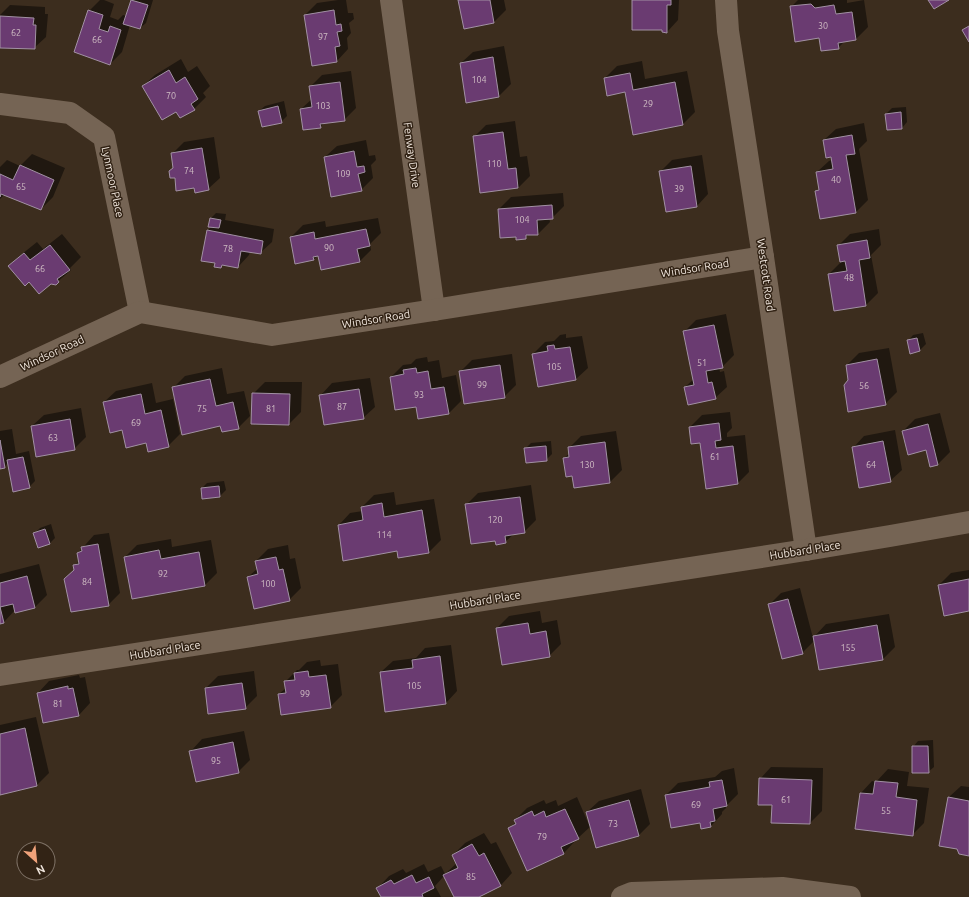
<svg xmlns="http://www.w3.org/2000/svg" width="969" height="897" viewBox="0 0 969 897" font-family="Ubuntu,sans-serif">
  <rect width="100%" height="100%" fill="#3c2d1e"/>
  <g fill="#0007">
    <path d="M100,0H104L114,4L110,17L118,20L123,15L127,16L132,0H153L146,23L140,28L130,25L122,52L110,64L89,11Z"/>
    <path d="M338,0H346L348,13H353L354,19L349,23L351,33L347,38L348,49L337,61L305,15L317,3Z"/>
    <path d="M459,0H504L506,10L494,22Z"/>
    <path d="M633,0H679L678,20L667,32L663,29Z"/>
    <path d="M798,0H847V3L864,0L868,27L856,39L846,40L838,48L820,37L791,7Z"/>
    <path d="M10,5L45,7V14H48L46,37L34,48L0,47V15Z"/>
    <path d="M504,46L511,84L499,96L461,63L473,52Z"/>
    <path d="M181,59L188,72L197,66L210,86L203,93L206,97L194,109L176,110L143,86L155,75Z"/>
    <path d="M642,61L645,79L687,71L695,112L683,124L633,134L625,91L605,78L617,66Z"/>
    <path d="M351,71L356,108L344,120L325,122L320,127L301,109L312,99L310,87L322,75Z"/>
    <path d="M284,101L287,116L281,122L259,111L265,106Z"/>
    <path d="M906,107L907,122L902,128L886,114L892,108Z"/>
    <path d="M515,121L520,157L527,156L530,176L518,188L481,192L474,137L486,125Z"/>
    <path d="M864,123L867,141L859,149L868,200L856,212L821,218L816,191L820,188L817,172L829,161L832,160L831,156L824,140L836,129Z"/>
    <path d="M214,137L220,178L208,189L195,187L175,177L172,154L184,142Z"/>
    <path d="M366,140L369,156L375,155L376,160L371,165L373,178L361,190L325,157L337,146Z"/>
    <path d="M32,154L65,168L53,197L41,209L5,194L0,199V167L7,160L20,166Z"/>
    <path d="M702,155L708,194L697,206L660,172L672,160Z"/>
    <path d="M563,193L564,206L552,218H549L550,222L538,234H529L525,238L499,209L511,197Z"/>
    <path d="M216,213L226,214L225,220L274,229L272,242L260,253L250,251L249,255L238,267L224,264L221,267L216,263L207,231L212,226L211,218Z"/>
    <path d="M378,218L381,233L370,244L371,250L359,262L319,254L314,259L291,237L303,225L325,221L326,227Z"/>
    <path d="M879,229L881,245L871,255L878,293L866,305L829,274L841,262L838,246L850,234Z"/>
    <path d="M62,234L81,257L70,268L71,270L55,284L10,266L22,254L37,242L43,249Z"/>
    <path d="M726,314L734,355L722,367H719L720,372L724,371L727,387L715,398L685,387L694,379L684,332L696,320Z"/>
    <path d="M923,333L926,344L920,350L911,353L908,341L913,335Z"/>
    <path d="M566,334V338L582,336L588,368L576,379L533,354L545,342L554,341L560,335Z"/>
    <path d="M889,348L897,392L885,404L849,380L847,365L859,353Z"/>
    <path d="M512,354L516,385L504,397L460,372L472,360Z"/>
    <path d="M427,357L428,362L439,360L442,378L456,375L461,401L449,413L417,405L391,377L403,365L411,364L416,359Z"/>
    <path d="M222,368L227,394L244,391L250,416L238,428L221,425L173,388L185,376Z"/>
    <path d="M370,378L375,407L363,418L321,395L332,383Z"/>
    <path d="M265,382H302L301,412L289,424L252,423L253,394Z"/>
    <path d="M152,383L156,403L173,399L180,434L168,446L147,442L123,429L104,402L116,391Z"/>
    <path d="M81,408L86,437L74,449L32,426L44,415Z"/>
    <path d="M730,412L732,428L727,433V437L745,435L749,472L738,483L701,442L690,427L702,415Z"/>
    <path d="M940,413L950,452L938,464L931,466L926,449L903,431L915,419Z"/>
    <path d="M12,429L16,454L29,451L35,481L29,487L8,463L4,467L0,468V431Z"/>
    <path d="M895,430L902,470L890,481L853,448L864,436Z"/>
    <path d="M616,431L622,470L610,482L575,487L573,475L564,458L570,453L569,448L581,436Z"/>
    <path d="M551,441L552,454L546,460L525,449L531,443Z"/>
    <path d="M224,481L226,490L220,496L202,488L207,483Z"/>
    <path d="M531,485L536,520L524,532L514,534L505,542L496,539L466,505L478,493Z"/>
    <path d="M394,492L396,505L434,499L441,540L429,552L399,557L398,550L339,525L350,513L363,511L362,507L374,495Z"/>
    <path d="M51,524L55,538L50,543L34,534L40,528Z"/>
    <path d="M109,533L120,593L108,605L75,569L74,566L79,561L78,553L94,535Z"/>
    <path d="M171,539L172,547L211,540L217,573L205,585L133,598L125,557L137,545Z"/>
    <path d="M288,545L290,559L295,558L301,588L289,600L248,577L258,568L256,561L268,549Z"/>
    <path d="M39,564L47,595L35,607L16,612L15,610L4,622L0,623V574Z"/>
    <path d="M969,570V610L939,585L951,573Z"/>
    <path d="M800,588L813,638L826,624L889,614L895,647L883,659L820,669L815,640L802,653L769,605L781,593Z"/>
    <path d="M540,611L542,623L557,620L561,644L549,656L497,628L509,616Z"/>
    <path d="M451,645L457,691L446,703L381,672L393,661L416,658L425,648Z"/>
    <path d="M320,660L321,666L338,664L342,695L330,707L279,694L286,688L285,682L297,670H299L307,662Z"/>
    <path d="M254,671L257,696L245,708L206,688L218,676Z"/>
    <path d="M79,675L80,678L85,677L90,703L79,715L38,693L49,681Z"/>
    <path d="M36,717L49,773L37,785L0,794V725Z"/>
    <path d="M244,731L250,760L238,772L191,751L202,739Z"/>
    <path d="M933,740L934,767L928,772L913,747L918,741Z"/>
    <path d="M771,767L823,768L822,811L810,823L773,804L760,779Z"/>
    <path d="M734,768L738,794L726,806V808L722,812V814L711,826L666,795L678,783L715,777L722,771Z"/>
    <path d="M888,769L909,772L907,786L929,788L924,823L912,835L861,793L872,781L876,782Z"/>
    <path d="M961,786L969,787V855L958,848L949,797Z"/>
    <path d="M641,789L650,824L639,835L591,826L578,838L575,840V841L564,853L528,869L509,829L516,822L515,820L527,808L544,800L546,804L556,800L558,806L577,797L589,825L591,824L587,812L599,801Z"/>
    <path d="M484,833L491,844L496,842L512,873L501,885L477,897H455L444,876L435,886L441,897H382L378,888L389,876L403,869L406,873L424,864L428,872L441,866L445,874L457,863L453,855L465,843Z"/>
  </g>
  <g fill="#6a3b71" stroke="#a291a4">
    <path d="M131,0L148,5L140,29L123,24Z"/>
    <path d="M458,0H490L494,23L464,29Z"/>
    <path d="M632,0H671V5H667V33L662,32V30H632Z"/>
    <path d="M928,0H949L934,9Z"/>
    <path d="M811,4L815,8L834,5L836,14L852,12L856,40L838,43L839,49L821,51L819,38L795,42L790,6Z"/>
    <path d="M88,10L103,15L99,29L108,32L110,26L121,30L110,65L74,52Z"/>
    <path d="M334,10L336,25L341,24L342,31L337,32L340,46L335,47L337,62L312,66L304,15Z"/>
    <path d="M0,16L34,18L33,25H36L35,49L0,48Z"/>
    <path d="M969,26V42L962,30Z"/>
    <path d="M493,57L499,97L466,103L460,63Z"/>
    <path d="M169,70L176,83L185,77L198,99L191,104L195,110L180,118L176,112L162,120L142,86Z"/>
    <path d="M630,73L633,90L675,82L683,125L633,135L625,92L607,96L604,78Z"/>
    <path d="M340,82L345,121L320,124L321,128L303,130L300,109L312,107L309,86Z"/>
    <path d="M278,106L282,123L262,127L258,111Z"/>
    <path d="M901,112L902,129L887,130L885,114Z"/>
    <path d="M503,132L508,169L516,168L518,188L480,193L473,136Z"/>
    <path d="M852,135L855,154L846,155L856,213L820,219L815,191L819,190L816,172L833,169L831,157L826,158L823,140Z"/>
    <path d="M202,148L209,190L195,193L194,188L176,191L175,178H170L169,171L173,168L171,153Z"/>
    <path d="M354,151L357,167L364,166L365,172L358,174L362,191L331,197L324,157Z"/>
    <path d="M20,165L54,180L41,210L1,194L0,197V174L13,180Z"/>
    <path d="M691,166L697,207L666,212L659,171Z"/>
    <path d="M552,205L553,219L537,220L538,235H526V239L516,240V237L500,238L498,209Z"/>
    <path d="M210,218L221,220L219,228L208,227Z"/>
    <path d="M366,229L370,246L357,249L360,262L321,270L318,256L313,257L314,260L295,264L290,237L314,232L315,239Z"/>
    <path d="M207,230L263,241L261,254L241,251L238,268L222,265L221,268L214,267L215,263L201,261Z"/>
    <path d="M867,240L870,258L859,260L866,306L834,311L828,274L847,271L845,261L840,262L837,245Z"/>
    <path d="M50,245L70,270L57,279L59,282L56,285L51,284L39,294L29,282L25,286L8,266L24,253L30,260Z"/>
    <path d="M714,325L723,368L706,371L708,383L712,382L716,399L688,405L684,387L694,385L683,331Z"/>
    <path d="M917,338L920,351L910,354L907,340Z"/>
    <path d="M554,345L555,349L570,347L576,380L538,387L532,354L548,351L547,346Z"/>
    <path d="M877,359L886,405L848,412L844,385L848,380L846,365Z"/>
    <path d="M500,365L505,398L464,404L459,371Z"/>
    <path d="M416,368L417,373L428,371L431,389L444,387L449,414L418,419L416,407L395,410L390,377L404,374L403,370Z"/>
    <path d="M210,379L216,406L233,402L239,429L222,432L220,426L182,435L172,387Z"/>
    <path d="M359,389L364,419L324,425L319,395Z"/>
    <path d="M252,393L290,394L289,425L251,424Z"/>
    <path d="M141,394L145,414L161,410L169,447L148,452L146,443L126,448L122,430L110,433L103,402Z"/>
    <path d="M70,419L75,450L36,457L31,426Z"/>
    <path d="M719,423L721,440L715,441L716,448L733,446L738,484L706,489L700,443L691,444L689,427Z"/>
    <path d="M928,424L938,465L930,467L926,450L908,455L902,431Z"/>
    <path d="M0,440L5,468L0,469Z"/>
    <path d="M883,441L891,482L859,488L852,447Z"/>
    <path d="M605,442L610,483L574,488L572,476L566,477L563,458L569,457L568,447Z"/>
    <path d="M546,446L547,461L526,463L524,448Z"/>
    <path d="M23,457L30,488L13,492L7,460Z"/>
    <path d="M219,486L220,497L202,499L201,488Z"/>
    <path d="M520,497L525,533L505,536L506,543L496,545L495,541L471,544L465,504Z"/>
    <path d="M382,503L384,517L422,510L429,553L398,558L397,551L343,561L338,525L363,520L361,507Z"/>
    <path d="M45,529L50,544L38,548L33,533Z"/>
    <path d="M98,544L109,606L71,612L64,579L74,570L73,565L79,564L77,553L82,551L81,547Z"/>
    <path d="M159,550L161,559L199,552L205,586L132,599L124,557Z"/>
    <path d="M276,557L279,570L283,569L290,601L254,609L247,577L258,574L255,561Z"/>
    <path d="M27,576L35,608L15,613L13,604L0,607L4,623L0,624V583Z"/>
    <path d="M969,579V611L944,616L938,585Z"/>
    <path d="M788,599L803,654L782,659L768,604Z"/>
    <path d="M528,623L530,634L546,631L550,657L502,665L496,628Z"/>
    <path d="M877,625L883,660L819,670L813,636Z"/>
    <path d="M440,656L446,704L385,712L380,672L413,668L412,660Z"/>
    <path d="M308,671L309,677L326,675L331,708L281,715L278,694L286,693L284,681L295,680L294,673Z"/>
    <path d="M242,683L246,709L208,714L205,688Z"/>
    <path d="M68,686V689L73,688L79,716L43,723L37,693Z"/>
    <path d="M25,728L37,786L0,795V734Z"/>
    <path d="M233,742L239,773L196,782L189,751Z"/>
    <path d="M912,746H928L929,773H912Z"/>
    <path d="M759,778L812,780L810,824L771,823L772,805H758Z"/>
    <path d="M722,780L727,806L713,809L715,821L710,822L711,827L701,829L700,823L671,828L665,795L710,787L709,782Z"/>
    <path d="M875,781L898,783L896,797L917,800L913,836L855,829L860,793L873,794Z"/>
    <path d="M948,797L969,801V856L959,854L957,849L939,846Z"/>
    <path d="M629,800L639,836L596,848L586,812Z"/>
    <path d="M565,809L579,839L561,847L564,854L527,871L508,828L516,824L514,820L532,811L534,816L544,811L546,817Z"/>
    <path d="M472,844L479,856L484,853L501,886L479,897H454L443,875L458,868L452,855Z"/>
    <path d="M412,875L416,883L429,877L434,888L422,894L423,897H381L376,888L391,880L394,884Z"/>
  </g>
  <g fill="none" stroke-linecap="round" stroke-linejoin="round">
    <g stroke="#756454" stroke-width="22">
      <path d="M391,0L434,310"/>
      <path d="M726,0L728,31L763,257L806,550"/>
      <path d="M0,104L70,113L104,137L140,312"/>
      <path d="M0,377L140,312L272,335L434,310L763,257"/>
      <path d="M0,675L806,550L890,536L969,522"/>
      <path d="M622,897L632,893L782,888L850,897"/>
    </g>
  </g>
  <g text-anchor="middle" stroke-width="3" stroke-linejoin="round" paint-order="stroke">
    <g font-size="9" fill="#cfbcc3">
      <text x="823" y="29">30</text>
      <text x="16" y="36">62</text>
      <text x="323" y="40">97</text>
      <text x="97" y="43">66</text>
      <text x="479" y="83">104</text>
      <text x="171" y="99">70</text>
      <text x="648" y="107">29</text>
      <text x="323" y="109">103</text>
      <text x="494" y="167">110</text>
      <text x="189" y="174">74</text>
      <text x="343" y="177">109</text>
      <text x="836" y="183">40</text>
      <text x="21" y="190">65</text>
      <text x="679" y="192">39</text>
      <text x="522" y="223">104</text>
      <text x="329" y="251">90</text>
      <text x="228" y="252">78</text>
      <text x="40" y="272">66</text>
      <text x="849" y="281">48</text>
      <text x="702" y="366">51</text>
      <text x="554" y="370">105</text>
      <text x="482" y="388">99</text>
      <text x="864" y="389">56</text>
      <text x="419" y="398">93</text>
      <text x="342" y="410">87</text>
      <text x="202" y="412">75</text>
      <text x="271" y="412">81</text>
      <text x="136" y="426">69</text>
      <text x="53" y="441">63</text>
      <text x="715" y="460">61</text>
      <text x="587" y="468">130</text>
      <text x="871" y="468">64</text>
      <text x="495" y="523">120</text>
      <text x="384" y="538">114</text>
      <text x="163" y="577">92</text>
      <text x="87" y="585">84</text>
      <text x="268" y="587">100</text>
      <text x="848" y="651">155</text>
      <text x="414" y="689">105</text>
      <text x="305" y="697">99</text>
      <text x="58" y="707">81</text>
      <text x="216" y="764">95</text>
      <text x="786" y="803">61</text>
      <text x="696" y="808">69</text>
      <text x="886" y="814">55</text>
      <text x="613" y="827">73</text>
      <text x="542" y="840">79</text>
      <text x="471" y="880">85</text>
    </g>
    <g font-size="11" fill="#f1e7de" stroke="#322315">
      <text transform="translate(412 155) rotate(82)" y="4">Fenway Drive</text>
      <text transform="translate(113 182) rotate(78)" y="4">Lynmoor Place</text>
      <text transform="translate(695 268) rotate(-9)" y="4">Windsor Road</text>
      <text transform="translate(766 275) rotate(82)" y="4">Westcott Road</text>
      <text transform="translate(376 319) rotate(-9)" y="4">Windsor Road</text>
      <text transform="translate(52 353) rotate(-25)" y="4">Windsor Road</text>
      <text transform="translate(805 550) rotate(-9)" y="4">Hubbard Place</text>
      <text transform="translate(485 600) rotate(-9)" y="4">Hubbard Place</text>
      <text transform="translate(165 650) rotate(-9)" y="4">Hubbard Place</text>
    </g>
  </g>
  <g transform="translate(36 861) rotate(153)"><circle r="19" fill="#322315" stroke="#7e7165"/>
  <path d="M0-3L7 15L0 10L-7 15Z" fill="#f0a27a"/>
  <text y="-6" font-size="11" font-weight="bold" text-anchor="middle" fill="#f1e7de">N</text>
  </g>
</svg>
